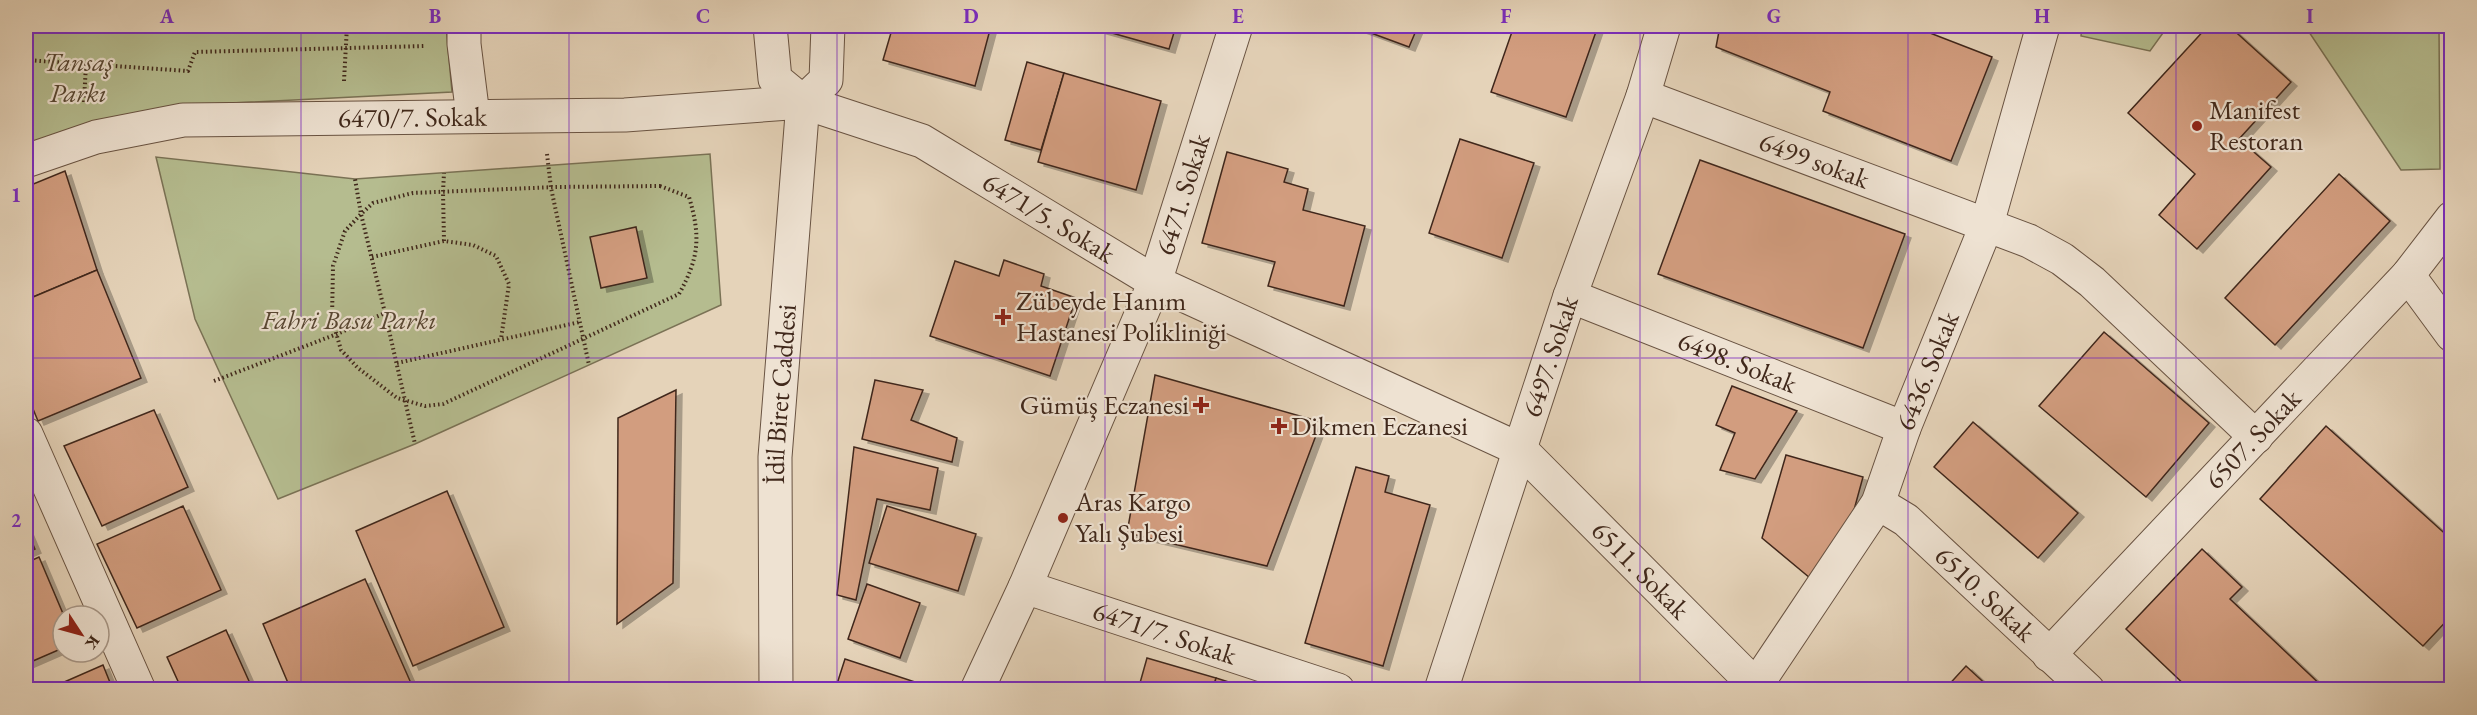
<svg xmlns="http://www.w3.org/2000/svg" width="2477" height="715" viewBox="0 0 2477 715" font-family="'EB Garamond',serif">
  <defs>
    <filter id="shadow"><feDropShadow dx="6" dy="4" stdDeviation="0" flood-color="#0004"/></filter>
  </defs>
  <rect width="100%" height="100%" fill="#e5d3b9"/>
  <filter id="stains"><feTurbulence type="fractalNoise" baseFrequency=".00333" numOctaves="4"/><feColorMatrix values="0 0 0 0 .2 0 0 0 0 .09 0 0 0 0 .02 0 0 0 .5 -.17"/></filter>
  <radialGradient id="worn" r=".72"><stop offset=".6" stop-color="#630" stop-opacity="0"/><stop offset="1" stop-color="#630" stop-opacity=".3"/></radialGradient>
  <g fill="#b5bc8f" stroke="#7a7255" stroke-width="1.5">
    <path d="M26,26H446L452,92L172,106L26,148Z"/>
    <path d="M2082,26H2168L2150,51L2081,36Z"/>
    <path d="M2305,26H2439L2440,169L2401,170Z"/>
    <path d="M710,154L721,305L415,444L278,499L195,319L156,157L355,179Z"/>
  </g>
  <g fill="#d29d7f" stroke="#40281b" stroke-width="1.5" filter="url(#shadow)">
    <path d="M893,26H991L975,86L883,60Z"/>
    <path d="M1095,26H1176L1169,49L1094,28Z"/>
    <path d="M1352,26H1418L1409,47Z"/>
    <path d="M1514,26H1598L1566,117L1491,92Z"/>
    <path d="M1720,26H1912L1992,57L1951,161L1823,111L1830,92L1716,47Z"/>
    <path d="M2208,26H2229L2291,82L2239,139L2271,167L2197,249L2159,215L2195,174L2128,113Z"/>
    <path d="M1027,62L1064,73L1041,150L1005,140Z"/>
    <path d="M1064,73L1161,101L1136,190L1038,162Z"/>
    <path d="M1460,139L1534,163L1502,258L1429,233Z"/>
    <path d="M1227,152L1288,169L1284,182L1308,189L1303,210L1365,226L1344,306L1268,286L1275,262L1202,243Z"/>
    <path d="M1700,160L1905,234L1863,348L1658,274Z"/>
    <path d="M65,171L97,270L26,300V187Z"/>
    <path d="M2339,174L2390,221L2275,345L2225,298Z"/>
    <path d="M636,227L647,278L601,288L590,237Z"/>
    <path d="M1004,260L1044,274L1041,286L1076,298L1050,376L930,336L955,261L999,276Z"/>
    <path d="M97,270L141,378L38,421L26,392V300Z"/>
    <path d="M2104,332L2209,423L2146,497L2039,406Z"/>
    <path d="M1155,375L1321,422L1267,566L1127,533Z"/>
    <path d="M875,380L923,390L911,420L957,438L952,462L862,439Z"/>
    <path d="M1732,386L1797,411L1755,479L1720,470L1735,433L1716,425Z"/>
    <path d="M676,390L673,583L617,624L618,418Z"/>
    <path d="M154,410L188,487L102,526L64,446Z"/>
    <path d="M1973,422L2078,513L2038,558L1934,467Z"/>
    <path d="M2326,426L2452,540V615L2423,646L2260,499Z"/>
    <path d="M854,447L938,468L930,510L877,499L856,600L837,595Z"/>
    <path d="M1786,455L1863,477L1848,532L1810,578L1762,538Z"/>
    <path d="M1356,467L1389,476L1385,492L1430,505L1383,666L1305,643Z"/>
    <path d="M447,491L504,627L413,666L356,531Z"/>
    <path d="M183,506L221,590L137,628L97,544Z"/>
    <path d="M887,506L976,534L958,591L869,563Z"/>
    <path d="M26,528L35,549L26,553Z"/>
    <path d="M2202,549L2242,587L2230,599L2326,690H2190L2126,629Z"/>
    <path d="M39,557L64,616L63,648L26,664V563Z"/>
    <path d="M365,579L414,690H291L263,624Z"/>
    <path d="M867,584L920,603L900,658L848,639Z"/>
    <path d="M226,630L253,690H182L167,657Z"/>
    <path d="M1147,658L1216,678L1213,690H1138Z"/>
    <path d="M845,659L915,682L913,690H835Z"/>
    <path d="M103,665L113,690H46Z"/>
    <path d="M1966,666L1992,690H1944Z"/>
    <path d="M1216,678L1254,690H1213Z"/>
  </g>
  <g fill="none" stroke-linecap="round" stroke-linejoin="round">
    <g stroke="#695342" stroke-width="35">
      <g id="minor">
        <path d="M464,26V44L473,116"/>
        <path id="s1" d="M770,26L775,79L803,102L922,141L1155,282L1521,450L1760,690"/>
        <path id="s2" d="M1643,96L2029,241L2062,259L2092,282L2256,437"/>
        <path d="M803,102L826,80L828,26"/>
        <path id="s3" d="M26,161L96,137L183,120L625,115L803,102"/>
        <path d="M2408,275L2452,335"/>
        <path id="s4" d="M1570,296L1904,428"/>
        <path d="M26,434L139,690"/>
        <path id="s5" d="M1878,503L1906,520L2088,690"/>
        <path id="s6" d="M1025,587L1338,690"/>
        <path id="s7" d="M2049,655L2408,275L2452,218"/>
        <path id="s8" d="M776,690L775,457L803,102"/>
        <path id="s9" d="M977,690L1025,587L1155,282L1236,26"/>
        <path id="s10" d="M1441,690L1570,296L1643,96L1664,26"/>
        <path id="s11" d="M1753,690L1878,503L1904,428L1987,224L2043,26"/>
      </g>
    </g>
    <g stroke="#40281b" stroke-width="4" stroke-dasharray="1.5 3" stroke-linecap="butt">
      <path d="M26,60L188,71L195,52L425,46"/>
      <path d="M344,81L347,26"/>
      <path d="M84,102L86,64"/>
      <path d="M547,154L551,188L589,365"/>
      <path d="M660,186L689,197C701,237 699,258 679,294L443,404L425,406L397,398L358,368L341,350L332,319L333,266L345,231L361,214L373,203L413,193L556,187Z"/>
      <path d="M444,241L443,192L444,173"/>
      <path d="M372,257L444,241L473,245L496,256L509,284L501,339"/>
      <path d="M385,313L415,444"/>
      <path d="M397,363L580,322"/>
      <path d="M214,381L337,334L385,313L361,214L355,179"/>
    </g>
    <use href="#minor" stroke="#eee2d2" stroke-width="33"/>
  </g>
  <path fill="none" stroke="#7b2cbf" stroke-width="1.5" stroke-opacity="0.55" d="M301,26V690M569,26V690M837,26V690M1105,26V690M1372,26V690M1640,26V690M1908,26V690M2176,26V690M26,358H2452"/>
  <g fill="#8f2418" stroke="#eee2d2" stroke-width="2">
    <circle cx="2197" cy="126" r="6"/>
    <path d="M1000 308h6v6h6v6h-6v6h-6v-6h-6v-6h6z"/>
    <path d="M1198 396h6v6h6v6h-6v6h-6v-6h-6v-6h6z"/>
    <path d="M1276 417h6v6h6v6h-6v6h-6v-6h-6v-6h6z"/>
    <circle cx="1063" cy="518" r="6"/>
  </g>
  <g text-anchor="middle" stroke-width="4.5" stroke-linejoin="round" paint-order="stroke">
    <g font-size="27" font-style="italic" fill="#574632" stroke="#eee2d2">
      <text x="78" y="71">Tansaş<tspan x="78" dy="31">Parkı</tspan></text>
      <text x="349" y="329">Fahri Basu Parkı</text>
    </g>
    <g font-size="27" fill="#40281b" stroke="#eee2d2" text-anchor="start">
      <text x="2209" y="119">Manifest<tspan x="2209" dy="31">Restoran</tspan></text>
      <text x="1016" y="310">Zübeyde Hanım<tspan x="1016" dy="31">Hastanesi Polikliniği</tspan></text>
      <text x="1189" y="414" text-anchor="end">Gümüş Eczanesi</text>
      <text x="1291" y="435">Dikmen Eczanesi</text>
      <text x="1075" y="511">Aras Kargo<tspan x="1075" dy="31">Yalı Şubesi</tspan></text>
    </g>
    <g font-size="27" fill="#40281b" stroke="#eee2d2">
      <text dy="9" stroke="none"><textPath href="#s3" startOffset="392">6470/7. Sokak</textPath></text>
      <text dy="9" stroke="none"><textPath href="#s2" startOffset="183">6499 sokak</textPath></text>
      <text dy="9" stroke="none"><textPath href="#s9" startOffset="537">6471. Sokak</textPath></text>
      <text dy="9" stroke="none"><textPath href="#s1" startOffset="363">6471/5. Sokak</textPath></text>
      <text dy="9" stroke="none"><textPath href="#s10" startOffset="351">6497. Sokak</textPath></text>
      <text dy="9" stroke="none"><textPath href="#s4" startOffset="180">6498. Sokak</textPath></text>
      <text dy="9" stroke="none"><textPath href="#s11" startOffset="366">6436. Sokak</textPath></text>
      <text dy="9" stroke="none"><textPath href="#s8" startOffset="296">İdil Biret Caddesi</textPath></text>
      <text dy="9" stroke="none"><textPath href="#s7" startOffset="297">6507. Sokak</textPath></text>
      <text dy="9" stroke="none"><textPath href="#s1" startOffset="1059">6511. Sokak</textPath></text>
      <text dy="9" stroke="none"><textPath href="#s5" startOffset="141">6510. Sokak</textPath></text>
      <text dy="9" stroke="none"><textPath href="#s6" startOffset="147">6471/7. Sokak</textPath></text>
    </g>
  </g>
  <rect width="2477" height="715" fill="none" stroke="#e5d3b9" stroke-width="66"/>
  <g transform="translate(81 634) rotate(126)"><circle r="28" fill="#eee2d2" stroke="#a89889" stroke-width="1.5"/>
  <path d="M0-4.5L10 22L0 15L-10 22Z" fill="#8f2418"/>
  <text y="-9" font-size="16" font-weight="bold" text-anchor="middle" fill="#40281b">K</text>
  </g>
  <rect x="33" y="33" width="2411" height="649" fill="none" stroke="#7b2cbf" stroke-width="2"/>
  <g font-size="20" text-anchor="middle" font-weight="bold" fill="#7b2cbf">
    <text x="167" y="23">A</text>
    <text x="435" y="23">B</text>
    <text x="703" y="23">C</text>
    <text x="971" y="23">D</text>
    <text x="1238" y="23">E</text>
    <text x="1506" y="23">F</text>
    <text x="1774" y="23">G</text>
    <text x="2042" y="23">H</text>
    <text x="2310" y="23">I</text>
    <text x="16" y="202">1</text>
    <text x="16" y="527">2</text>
  </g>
  <rect width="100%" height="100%" filter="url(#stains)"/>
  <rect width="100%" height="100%" fill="url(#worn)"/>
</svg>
